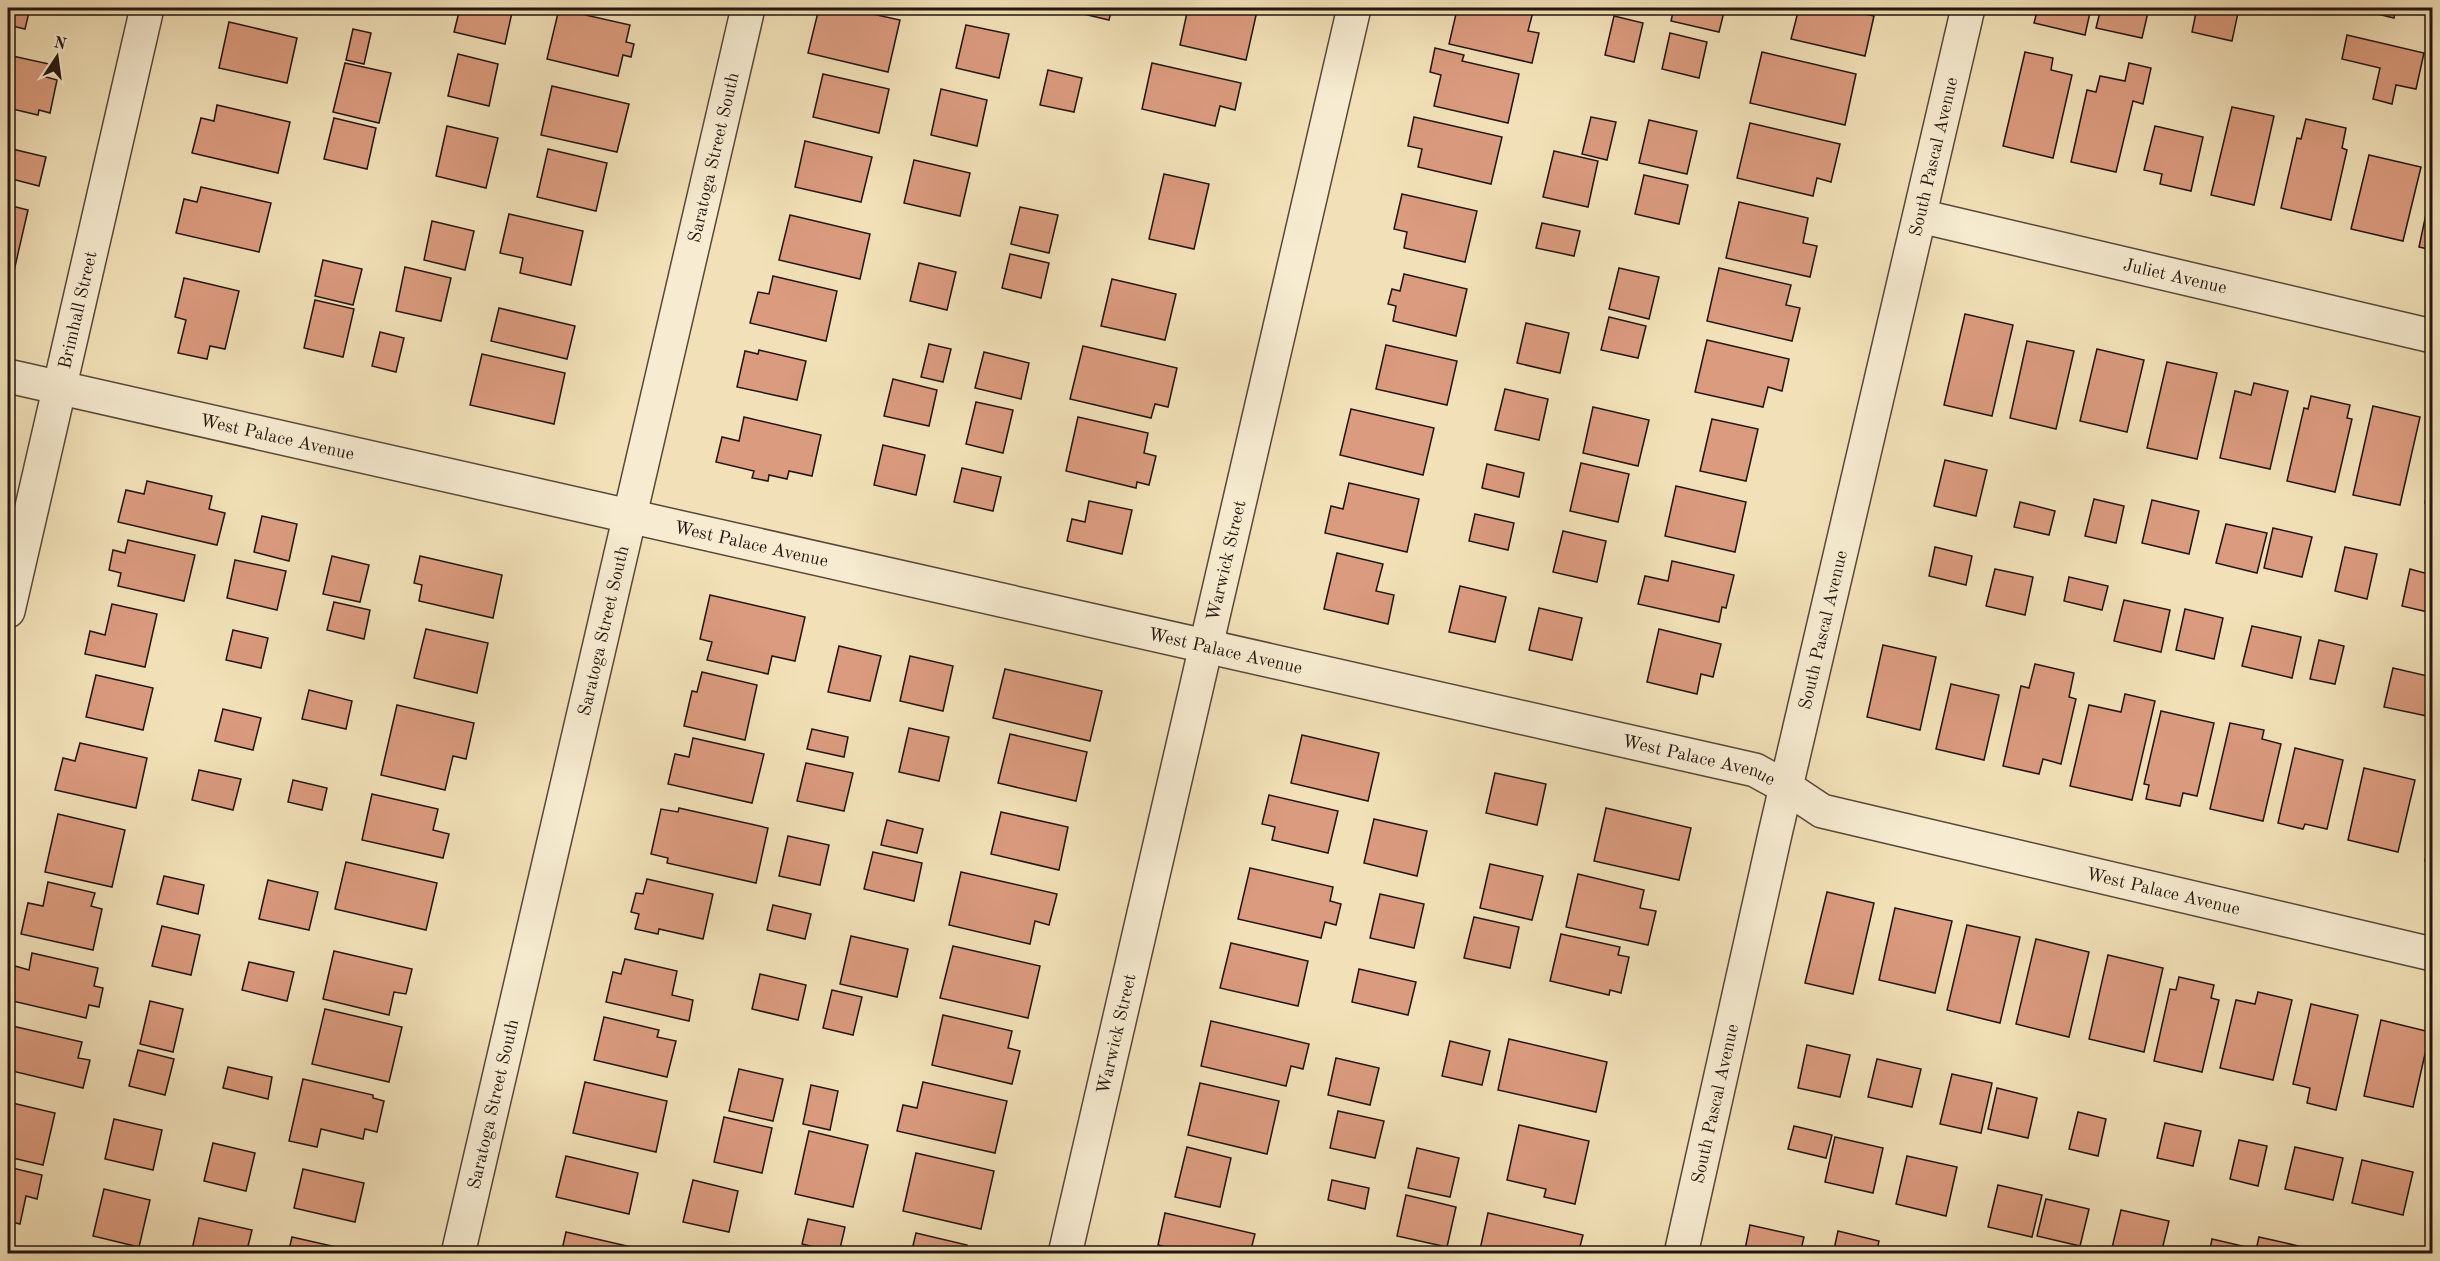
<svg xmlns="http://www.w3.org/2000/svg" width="2440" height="1261" viewBox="0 0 2440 1261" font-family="'Old Standard TT',serif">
  <rect width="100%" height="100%" fill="#f2e1b8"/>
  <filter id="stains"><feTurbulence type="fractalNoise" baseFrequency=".00333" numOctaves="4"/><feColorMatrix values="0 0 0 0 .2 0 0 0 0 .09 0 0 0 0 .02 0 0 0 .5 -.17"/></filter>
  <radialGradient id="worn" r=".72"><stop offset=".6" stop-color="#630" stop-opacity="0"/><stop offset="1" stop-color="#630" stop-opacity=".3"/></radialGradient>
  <g fill="#db9b7e" stroke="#23150d" stroke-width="1.5">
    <path d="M8,8H30L25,29L8,25Z"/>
    <path d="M460,8H513L505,44L454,32Z"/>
    <path d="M819,8H845L900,20L888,72L808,53Z"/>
    <path d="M1062,8H1112L1109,20L1062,9Z"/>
    <path d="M1188,8H1241L1257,11L1246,60L1180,45Z"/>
    <path d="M1449,8H1534L1528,31L1539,33L1532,63L1449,44L1456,14L1448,12Z"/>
    <path d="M1674,8H1725L1719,32L1671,21Z"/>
    <path d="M1799,8H1861L1860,13L1874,16L1865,56L1791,39Z"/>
    <path d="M2038,8H2091L2085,35L2034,23Z"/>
    <path d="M2101,8H2149L2142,38L2096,28Z"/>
    <path d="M2197,8H2239L2232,41L2192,32Z"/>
    <path d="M2362,8H2396L2394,18L2361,10Z"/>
    <path d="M559,9L630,25L626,42L634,44L631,57L623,55L618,76L547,59Z"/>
    <path d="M1614,16L1643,23L1634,62L1605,55Z"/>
    <path d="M229,22L297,38L287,83L219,68Z"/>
    <path d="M966,25L1009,34L999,78L956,68Z"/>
    <path d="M353,29L371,33L364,64L346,60Z"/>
    <path d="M1670,33L1707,42L1699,78L1662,69Z"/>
    <path d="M2347,35L2424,53L2416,89L2396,85L2392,104L2373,99L2380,68L2342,59Z"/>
    <path d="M1435,48L1464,55L1462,61L1519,74L1508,123L1434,106L1441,75L1430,72Z"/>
    <path d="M1762,52L1856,74L1845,125L1750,103Z"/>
    <path d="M2025,52L2053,58L2051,70L2072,75L2053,158L2003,146Z"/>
    <path d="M458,54L498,64L489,106L448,96Z"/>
    <path d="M8,55L49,64L46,77L57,80L50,113L39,110L38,115L8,108Z"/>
    <path d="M345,63L391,73L379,123L333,112Z"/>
    <path d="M1152,63L1241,83L1235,110L1220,106L1215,126L1142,109Z"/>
    <path d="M2129,63L2151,68L2143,104L2133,101L2116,172L2071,162L2087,90L2096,92L2100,76L2125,81Z"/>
    <path d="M1048,70L1082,78L1074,112L1040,105Z"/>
    <path d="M823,74L889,89L879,133L813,117Z"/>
    <path d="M552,86L629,104L617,152L541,135Z"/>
    <path d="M941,89L987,100L977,146L931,135Z"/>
    <path d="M217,105L290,122L278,173L192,153L201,118L214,121Z"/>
    <path d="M2232,107L2274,116L2254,205L2211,195Z"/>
    <path d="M1414,117L1502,137L1491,184L1418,167L1422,149L1408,146Z"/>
    <path d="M1591,117L1616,122L1607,160L1582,154Z"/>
    <path d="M334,118L376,128L367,169L324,159Z"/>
    <path d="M2306,119L2346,128L2342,148L2347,150L2331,220L2281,208L2297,138L2301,139Z"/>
    <path d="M1649,120L1697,131L1687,174L1639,163Z"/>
    <path d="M1750,123L1840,144L1831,182L1817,178L1813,196L1737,178Z"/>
    <path d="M447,126L498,138L486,188L436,176Z"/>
    <path d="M2155,126L2203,137L2191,191L2160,184L2162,174L2144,170Z"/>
    <path d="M805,141L872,157L861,202L795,187Z"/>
    <path d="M8,148L46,157L39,186L8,178Z"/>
    <path d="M548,149L607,163L596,211L537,197Z"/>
    <path d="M1554,151L1598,161L1588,207L1543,197Z"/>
    <path d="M2369,155L2421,167L2403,241L2351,229Z"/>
    <path d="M914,160L970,173L960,216L904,203Z"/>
    <path d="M1164,174L1209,184L1194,249L1149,239Z"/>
    <path d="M1644,175L1688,185L1679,224L1635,214Z"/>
    <path d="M2432,186V250L2419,247Z"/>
    <path d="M201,187L271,203L259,252L176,233L184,199L197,202Z"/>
    <path d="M1402,194L1477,211L1465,262L1404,248L1407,232L1394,229Z"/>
    <path d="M1739,202L1808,218L1803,243L1817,246L1810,277L1726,258Z"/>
    <path d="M8,205L28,210L8,297Z"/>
    <path d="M1020,207L1058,215L1049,253L1011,244Z"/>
    <path d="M509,214L583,231L571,285L520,273L523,258L500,253Z"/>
    <path d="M790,215L870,234L860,279L779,260Z"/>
    <path d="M432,221L474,231L465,270L424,260Z"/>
    <path d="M1542,223L1580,231L1574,256L1536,248Z"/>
    <path d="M1010,254L1049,263L1041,298L1002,288Z"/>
    <path d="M323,260L362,269L353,305L315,296Z"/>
    <path d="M919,263L956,272L947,310L910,301Z"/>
    <path d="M405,267L451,278L441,321L396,311Z"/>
    <path d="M1619,268L1659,277L1649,319L1609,309Z"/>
    <path d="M1719,268L1791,285L1786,305L1800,308L1792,341L1707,321Z"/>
    <path d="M1404,274L1467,289L1456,336L1393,321L1396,306L1388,304L1392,289L1400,291Z"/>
    <path d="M773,276L837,291L826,341L750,323L758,292L769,294Z"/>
    <path d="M184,278L239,291L225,349L210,346L207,359L178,353L186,320L175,317Z"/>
    <path d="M1112,279L1176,294L1165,340L1101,326Z"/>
    <path d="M315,300L354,309L343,357L304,348Z"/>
    <path d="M499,308L575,326L567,359L491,341Z"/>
    <path d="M1965,314L2013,325L1992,416L1944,405Z"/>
    <path d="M1609,317L1646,326L1638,358L1601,350Z"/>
    <path d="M1526,323L1569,333L1560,373L1517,363Z"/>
    <path d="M380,332L404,338L396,372L372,366Z"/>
    <path d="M1707,340L1789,359L1782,391L1768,387L1763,407L1695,392Z"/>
    <path d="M2027,341L2074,351L2056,429L2010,418Z"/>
    <path d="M929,344L951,349L943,382L921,377Z"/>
    <path d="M1386,345L1457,361L1447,405L1376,389Z"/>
    <path d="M1083,346L1177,368L1168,407L1155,404L1151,418L1070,399Z"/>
    <path d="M2097,349L2144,360L2127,432L2080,421Z"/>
    <path d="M759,350L806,361L797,400L737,387L745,351L758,354Z"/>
    <path d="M984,352L1029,363L1021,399L975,388Z"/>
    <path d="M482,354L565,373L554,424L470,405Z"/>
    <path d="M2167,362L2217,373L2197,459L2147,448Z"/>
    <path d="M893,379L937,390L929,426L884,416Z"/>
    <path d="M2254,383L2288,391L2270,469L2220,458L2235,391L2251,395Z"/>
    <path d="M1505,389L1548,399L1539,440L1495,430Z"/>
    <path d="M2311,396L2350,405L2347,418L2352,419L2335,492L2287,481L2304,408L2308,409Z"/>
    <path d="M976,402L1013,410L1003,453L966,444Z"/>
    <path d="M2373,406L2420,417L2400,505L2353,495Z"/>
    <path d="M1593,407L1649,420L1638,466L1583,453Z"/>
    <path d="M1351,409L1434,428L1423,475L1340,455Z"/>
    <path d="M744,417L821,435L812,476L789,471L787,479L769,475L768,481L752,478L754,471L716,462L722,437L739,441Z"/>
    <path d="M1078,417L1148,433L1144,453L1156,456L1149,485L1137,482L1136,488L1066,471Z"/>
    <path d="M1712,419L1758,429L1746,481L1700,471Z"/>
    <path d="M883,445L925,455L916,495L874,485Z"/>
    <path d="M1945,460L1987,470L1976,516L1934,506Z"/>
    <path d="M1581,463L1629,474L1618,522L1570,511Z"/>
    <path d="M1487,464L1524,473L1519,497L1482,488Z"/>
    <path d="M962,468L1001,477L993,511L954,502Z"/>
    <path d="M2432,470V514L2428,513L2430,504L2425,503Z"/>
    <path d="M147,481L212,496L209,509L225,513L217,545L118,522L126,490L144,494Z"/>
    <path d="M1349,483L1419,499L1407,552L1325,533L1331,506L1343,509Z"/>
    <path d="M1676,486L1746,502L1735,552L1665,536Z"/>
    <path d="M2094,499L2124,506L2116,543L2085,536Z"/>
    <path d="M2152,500L2199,511L2189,554L2142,543Z"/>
    <path d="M1089,501L1132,510L1122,554L1067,541L1072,519L1085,522Z"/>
    <path d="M2020,502L2055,511L2049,535L2014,527Z"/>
    <path d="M1475,514L1514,523L1508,550L1469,541Z"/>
    <path d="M262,516L297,524L289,561L254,552Z"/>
    <path d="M2226,524L2267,533L2257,573L2216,563Z"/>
    <path d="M2273,528L2312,537L2302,577L2264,568Z"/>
    <path d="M1563,531L1606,541L1597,582L1553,572Z"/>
    <path d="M128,540L195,555L184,601L118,586L121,573L109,570L113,550L125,553Z"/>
    <path d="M1935,547L1972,556L1966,585L1929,576Z"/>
    <path d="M2345,547L2377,554L2367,599L2335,591Z"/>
    <path d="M1337,553L1383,564L1376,591L1394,595L1388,624L1324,609Z"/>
    <path d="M332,556L369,565L360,602L323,594Z"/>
    <path d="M420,556L502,575L493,618L419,601L422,585L414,583Z"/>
    <path d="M235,560L286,571L277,610L227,598Z"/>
    <path d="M1672,561L1734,575L1726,608L1722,607L1719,622L1638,604L1645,576L1668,581Z"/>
    <path d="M1995,569L2033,577L2025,615L1986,606Z"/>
    <path d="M2410,569L2432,575V613L2402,606Z"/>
    <path d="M2069,577L2108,586L2102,610L2064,601Z"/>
    <path d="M1460,586L1506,597L1495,642L1449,632Z"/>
    <path d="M710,595L805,617L795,661L772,656L768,674L707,660L712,642L700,639Z"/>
    <path d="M2124,600L2170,610L2161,652L2114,641Z"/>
    <path d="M334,602L370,610L364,639L327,630Z"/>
    <path d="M112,604L157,614L145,667L85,654L90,631L105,635Z"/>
    <path d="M1539,608L1582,618L1572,660L1529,650Z"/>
    <path d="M2185,609L2223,618L2214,659L2176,650Z"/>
    <path d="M2252,626L2301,637L2292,678L2242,666Z"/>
    <path d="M426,629L488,643L477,693L414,678Z"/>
    <path d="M1659,629L1721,644L1713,677L1701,674L1697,694L1647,682Z"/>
    <path d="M233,630L268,638L261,668L226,660Z"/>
    <path d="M2319,640L2344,646L2335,684L2310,679Z"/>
    <path d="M1883,645L1936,657L1920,730L1867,717Z"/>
    <path d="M839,646L881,656L870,701L828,692Z"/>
    <path d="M910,656L953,666L943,711L900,701Z"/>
    <path d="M2035,664L2074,673L2069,697L2076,699L2061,764L2043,759L2039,774L2003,766L2021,686L2029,688Z"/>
    <path d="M2393,668L2432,677V691L2427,716L2384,707Z"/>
    <path d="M1005,669L1102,691L1090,741L993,718Z"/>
    <path d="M702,672L757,685L745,740L684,726L692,691L697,692Z"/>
    <path d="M96,675L153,688L143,730L86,717Z"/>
    <path d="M1951,684L1999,695L1984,760L1936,749Z"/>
    <path d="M309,690L352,701L346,729L302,719Z"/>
    <path d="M2125,694L2155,701L2132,800L2070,786L2089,705L2121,712Z"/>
    <path d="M397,705L474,723L466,759L453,756L445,790L381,775Z"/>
    <path d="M223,709L261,718L253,750L215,741Z"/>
    <path d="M2161,711L2214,723L2197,796L2183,793L2180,806L2146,799L2149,785L2144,784Z"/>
    <path d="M2230,723L2264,730L2262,739L2281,744L2263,821L2210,809Z"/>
    <path d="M909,728L949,737L939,781L899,772Z"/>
    <path d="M812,729L848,737L844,757L807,749Z"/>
    <path d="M1010,734L1087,752L1076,801L998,783Z"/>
    <path d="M1302,735L1379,753L1368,801L1291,783Z"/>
    <path d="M693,738L764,754L752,803L668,784L675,754L689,757Z"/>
    <path d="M80,743L147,758L136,808L55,790L63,758L75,761Z"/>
    <path d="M2295,748L2343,760L2327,829L2305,824L2303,829L2278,823Z"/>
    <path d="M806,763L853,773L844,811L797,801Z"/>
    <path d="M2364,768L2415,780L2398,852L2348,840Z"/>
    <path d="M199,770L241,779L233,810L192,800Z"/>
    <path d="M1495,773L1546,784L1537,825L1486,813Z"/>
    <path d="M293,780L327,788L322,810L288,802Z"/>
    <path d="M372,794L438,809L433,830L449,834L443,858L362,840Z"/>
    <path d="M1269,795L1338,811L1328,853L1272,840L1275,827L1262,824Z"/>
    <path d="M679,808L768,828L756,883L667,863L668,858L651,854L661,809L678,812Z"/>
    <path d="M1606,808L1691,828L1679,880L1594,861Z"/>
    <path d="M1001,812L1068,827L1059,870L991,854Z"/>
    <path d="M58,814L125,830L112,887L45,872Z"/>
    <path d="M1374,819L1427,831L1417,876L1364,863Z"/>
    <path d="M887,820L923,829L917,853L881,845Z"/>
    <path d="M2432,827V863L2425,861Z"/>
    <path d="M788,836L829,845L820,885L779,876Z"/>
    <path d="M873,852L922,863L914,901L864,889Z"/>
    <path d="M346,862L437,883L426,930L335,909Z"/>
    <path d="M1490,864L1543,876L1532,920L1480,908Z"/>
    <path d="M1250,868L1333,887L1330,901L1341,904L1336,925L1325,922L1321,938L1238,919Z"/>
    <path d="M961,872L1057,894L1049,925L1035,921L1030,944L949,925Z"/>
    <path d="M1578,874L1644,890L1640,908L1656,911L1648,945L1566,927Z"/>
    <path d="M164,876L204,885L198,914L157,904Z"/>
    <path d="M647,879L713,894L703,939L659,929L658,934L635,929L639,914L631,912L636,893L643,894Z"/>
    <path d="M268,880L318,892L309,930L259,919Z"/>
    <path d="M48,882L95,893L91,906L102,909L93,950L21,934L28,903L43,906Z"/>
    <path d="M1827,892L1874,903L1853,994L1805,983Z"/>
    <path d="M1380,894L1424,904L1414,948L1370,938Z"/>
    <path d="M773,905L811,914L805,939L767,930Z"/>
    <path d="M1895,908L1952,921L1935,993L1879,980Z"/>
    <path d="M1474,917L1519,927L1510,968L1464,958Z"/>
    <path d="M1967,925L2020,937L2000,1023L1947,1010Z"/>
    <path d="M162,926L200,935L191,975L152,966Z"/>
    <path d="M1561,934L1620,947L1618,955L1629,957L1621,993L1610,990L1609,995L1550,981Z"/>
    <path d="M851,936L908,949L897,997L840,984Z"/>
    <path d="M2036,939L2089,952L2069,1037L2016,1024Z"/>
    <path d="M1231,943L1308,961L1298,1006L1220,988Z"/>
    <path d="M953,946L1040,966L1028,1018L940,998Z"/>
    <path d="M334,951L412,969L406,994L394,992L389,1015L323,999Z"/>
    <path d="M32,953L98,968L94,986L103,988L99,1007L89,1005L86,1018L8,1000L15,966L29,970Z"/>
    <path d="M2108,955L2163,968L2144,1052L2089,1039Z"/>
    <path d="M625,959L677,971L672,995L693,1000L689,1021L606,1002L613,972L621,974Z"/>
    <path d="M249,962L294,972L287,1001L242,990Z"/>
    <path d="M1359,969L1416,982L1408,1015L1352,1002Z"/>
    <path d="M760,974L806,985L798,1020L752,1009Z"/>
    <path d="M2179,977L2214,985L2211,998L2219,1000L2202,1072L2154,1061L2170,989L2176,990Z"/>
    <path d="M832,990L862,997L853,1035L823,1028Z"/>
    <path d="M2258,992L2292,1000L2273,1080L2220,1068L2236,1000L2255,1004Z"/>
    <path d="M150,1001L183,1009L173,1052L140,1044Z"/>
    <path d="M2311,1004L2358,1015L2336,1110L2307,1103L2310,1088L2293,1084Z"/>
    <path d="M325,1009L402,1027L389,1082L312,1064Z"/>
    <path d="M943,1015L1012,1031L1008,1048L1020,1051L1012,1084L932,1065Z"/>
    <path d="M604,1017L659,1030L657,1037L676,1041L667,1077L594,1060Z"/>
    <path d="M2381,1020L2430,1032L2413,1107L2364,1096Z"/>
    <path d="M1211,1021L1309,1044L1303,1069L1291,1066L1286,1086L1201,1066Z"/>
    <path d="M8,1025L82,1042L78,1058L90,1060L83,1088L8,1070Z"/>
    <path d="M1509,1039L1607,1062L1596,1112L1498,1090Z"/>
    <path d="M1450,1041L1490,1051L1482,1085L1442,1076Z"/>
    <path d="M1807,1045L1850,1055L1840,1097L1798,1088Z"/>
    <path d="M138,1050L174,1059L165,1095L129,1086Z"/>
    <path d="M1336,1058L1379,1068L1370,1105L1328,1095Z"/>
    <path d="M1877,1059L1921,1069L1912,1107L1868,1097Z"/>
    <path d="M228,1067L272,1077L268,1099L223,1088Z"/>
    <path d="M739,1069L783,1079L773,1121L729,1111Z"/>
    <path d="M1952,1074L1992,1083L1981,1133L1940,1124Z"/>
    <path d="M303,1079L373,1095V1098L384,1101L377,1132L365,1129L363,1139L321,1129L317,1147L289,1141Z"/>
    <path d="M585,1082L667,1101L656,1152L573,1133Z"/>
    <path d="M923,1082L1007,1101L995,1153L897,1131L903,1105L917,1108Z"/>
    <path d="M1200,1083L1279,1101L1267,1154L1188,1135Z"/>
    <path d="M811,1085L838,1091L830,1130L803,1124Z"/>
    <path d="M1997,1088L2037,1098L2028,1138L1988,1129Z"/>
    <path d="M8,1102L55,1113L43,1165L8,1157Z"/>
    <path d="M1338,1111L1384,1121L1375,1158L1330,1148Z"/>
    <path d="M2078,1112L2106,1119L2098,1156L2069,1149Z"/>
    <path d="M724,1117L772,1128L762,1173L714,1162Z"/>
    <path d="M114,1119L162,1130L153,1170L105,1159Z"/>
    <path d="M2165,1123L2201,1131L2193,1166L2157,1158Z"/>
    <path d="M1519,1125L1589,1141L1575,1204L1544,1197L1546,1189L1507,1180Z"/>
    <path d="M1794,1126L1832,1135L1826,1158L1788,1149Z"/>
    <path d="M809,1131L868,1145L853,1207L795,1194Z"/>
    <path d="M1835,1137L1883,1148L1873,1193L1825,1182Z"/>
    <path d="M2239,1140L2267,1146L2258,1186L2230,1179Z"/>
    <path d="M213,1143L255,1153L246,1191L204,1181Z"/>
    <path d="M1187,1147L1231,1158L1220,1207L1175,1197Z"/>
    <path d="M2295,1147L2343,1158L2333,1200L2285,1189Z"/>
    <path d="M1417,1148L1459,1158L1450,1197L1408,1188Z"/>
    <path d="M916,1153L994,1171L981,1229L903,1211Z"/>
    <path d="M566,1156L638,1173L629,1214L556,1197Z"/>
    <path d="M1907,1156L1957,1167L1946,1216L1896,1204Z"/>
    <path d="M2362,1160L2413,1172L2403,1215L2352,1203Z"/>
    <path d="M8,1167L42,1175L37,1199L26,1196L20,1224L8,1221Z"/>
    <path d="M303,1169L364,1183L355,1222L294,1208Z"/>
    <path d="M693,1180L738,1191L729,1232L683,1222Z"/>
    <path d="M1332,1180L1369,1188L1365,1209L1328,1200Z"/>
    <path d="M1998,1185L2042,1195L2032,1237L1988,1227Z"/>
    <path d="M104,1189L150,1200L139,1247L93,1236Z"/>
    <path d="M1406,1195L1456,1207L1447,1247L1397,1236Z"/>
    <path d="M2046,1199L2089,1209L2080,1246L2037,1236Z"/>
    <path d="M2432,1202V1225L2428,1224Z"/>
    <path d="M2121,1210L2169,1221L2161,1254L2111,1252Z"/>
    <path d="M1165,1213L1255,1234L1250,1253L1253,1254H1174L1175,1249L1158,1245Z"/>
    <path d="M1488,1213L1583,1235L1578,1254H1479Z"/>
    <path d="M199,1218L252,1230L246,1254H191Z"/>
    <path d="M808,1219L845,1227L839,1253L802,1244Z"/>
    <path d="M1750,1225L1804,1237L1800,1254H1744Z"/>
    <path d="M1838,1231L1879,1241L1876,1254H1833Z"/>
    <path d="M566,1232L636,1248L635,1254H561Z"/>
    <path d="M916,1233L967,1245L966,1251L975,1254H911Z"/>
    <path d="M292,1237L354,1251L353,1254H288Z"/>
    <path d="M2259,1237L2303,1247L2302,1254H2255Z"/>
    <path d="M2212,1239L2251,1248L2250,1254H2209Z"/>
  </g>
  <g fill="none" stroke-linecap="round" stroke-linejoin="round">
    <g stroke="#574838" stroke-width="36">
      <g id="minor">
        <path id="s1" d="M1920,216L2432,336"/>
        <path id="s2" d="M8,376L1755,770L1786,787L1822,811L2432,954"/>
        <path id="s3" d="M8,611L147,8"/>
        <path id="s4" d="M458,1254L748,8"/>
        <path id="s5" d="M1065,1254L1354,8"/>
        <path id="s6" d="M1681,1254L1775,834L1968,8"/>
      </g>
    </g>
    <use href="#minor" stroke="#f7ecd1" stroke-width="33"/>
  </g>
  <g text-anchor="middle" stroke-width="5" stroke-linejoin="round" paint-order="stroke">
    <g font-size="18" fill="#23150d" stroke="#f7ecd1">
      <text dy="6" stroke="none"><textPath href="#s4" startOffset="1126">Saratoga Street South</textPath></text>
      <text dy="6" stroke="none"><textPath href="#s6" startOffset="1126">South Pascal Avenue</textPath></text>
      <text dy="6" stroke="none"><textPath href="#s1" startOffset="262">Juliet Avenue</textPath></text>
      <text dy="6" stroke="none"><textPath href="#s3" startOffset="309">Brimhall Street</textPath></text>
      <text dy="6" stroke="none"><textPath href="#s2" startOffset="276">West Palace Avenue</textPath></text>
      <text dy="6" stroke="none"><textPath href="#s2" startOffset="762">West Palace Avenue</textPath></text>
      <text dy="6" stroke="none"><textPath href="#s5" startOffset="712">Warwick Street</textPath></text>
      <text dy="6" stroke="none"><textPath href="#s6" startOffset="640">South Pascal Avenue</textPath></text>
      <text dy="6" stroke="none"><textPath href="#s4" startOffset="640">Saratoga Street South</textPath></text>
      <text dy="6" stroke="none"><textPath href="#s2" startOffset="1248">West Palace Avenue</textPath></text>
      <text dy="6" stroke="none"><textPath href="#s2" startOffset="1734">West Palace Avenue</textPath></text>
      <text dy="6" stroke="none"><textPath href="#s2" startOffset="2220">West Palace Avenue</textPath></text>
      <text dy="6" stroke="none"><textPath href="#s5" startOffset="226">Warwick Street</textPath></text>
      <text dy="6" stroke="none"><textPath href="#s4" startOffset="154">Saratoga Street South</textPath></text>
      <text dy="6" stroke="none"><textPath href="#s6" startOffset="154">South Pascal Avenue</textPath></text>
    </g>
  </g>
  <rect width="2440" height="1261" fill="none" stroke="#f2e1b8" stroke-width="30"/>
  <rect x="9" y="9" width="2422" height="1243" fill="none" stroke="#23150d" stroke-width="3"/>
  <rect x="15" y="15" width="2410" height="1231" fill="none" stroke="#23150d" stroke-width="1.5"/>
  <g transform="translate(57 57) rotate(13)" stroke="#f7ecd1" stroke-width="4.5" paint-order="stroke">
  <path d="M0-4.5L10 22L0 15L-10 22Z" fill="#23150d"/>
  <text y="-9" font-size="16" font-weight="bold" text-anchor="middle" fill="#23150d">N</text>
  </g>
  <rect width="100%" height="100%" filter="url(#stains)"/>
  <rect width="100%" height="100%" fill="url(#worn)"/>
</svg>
